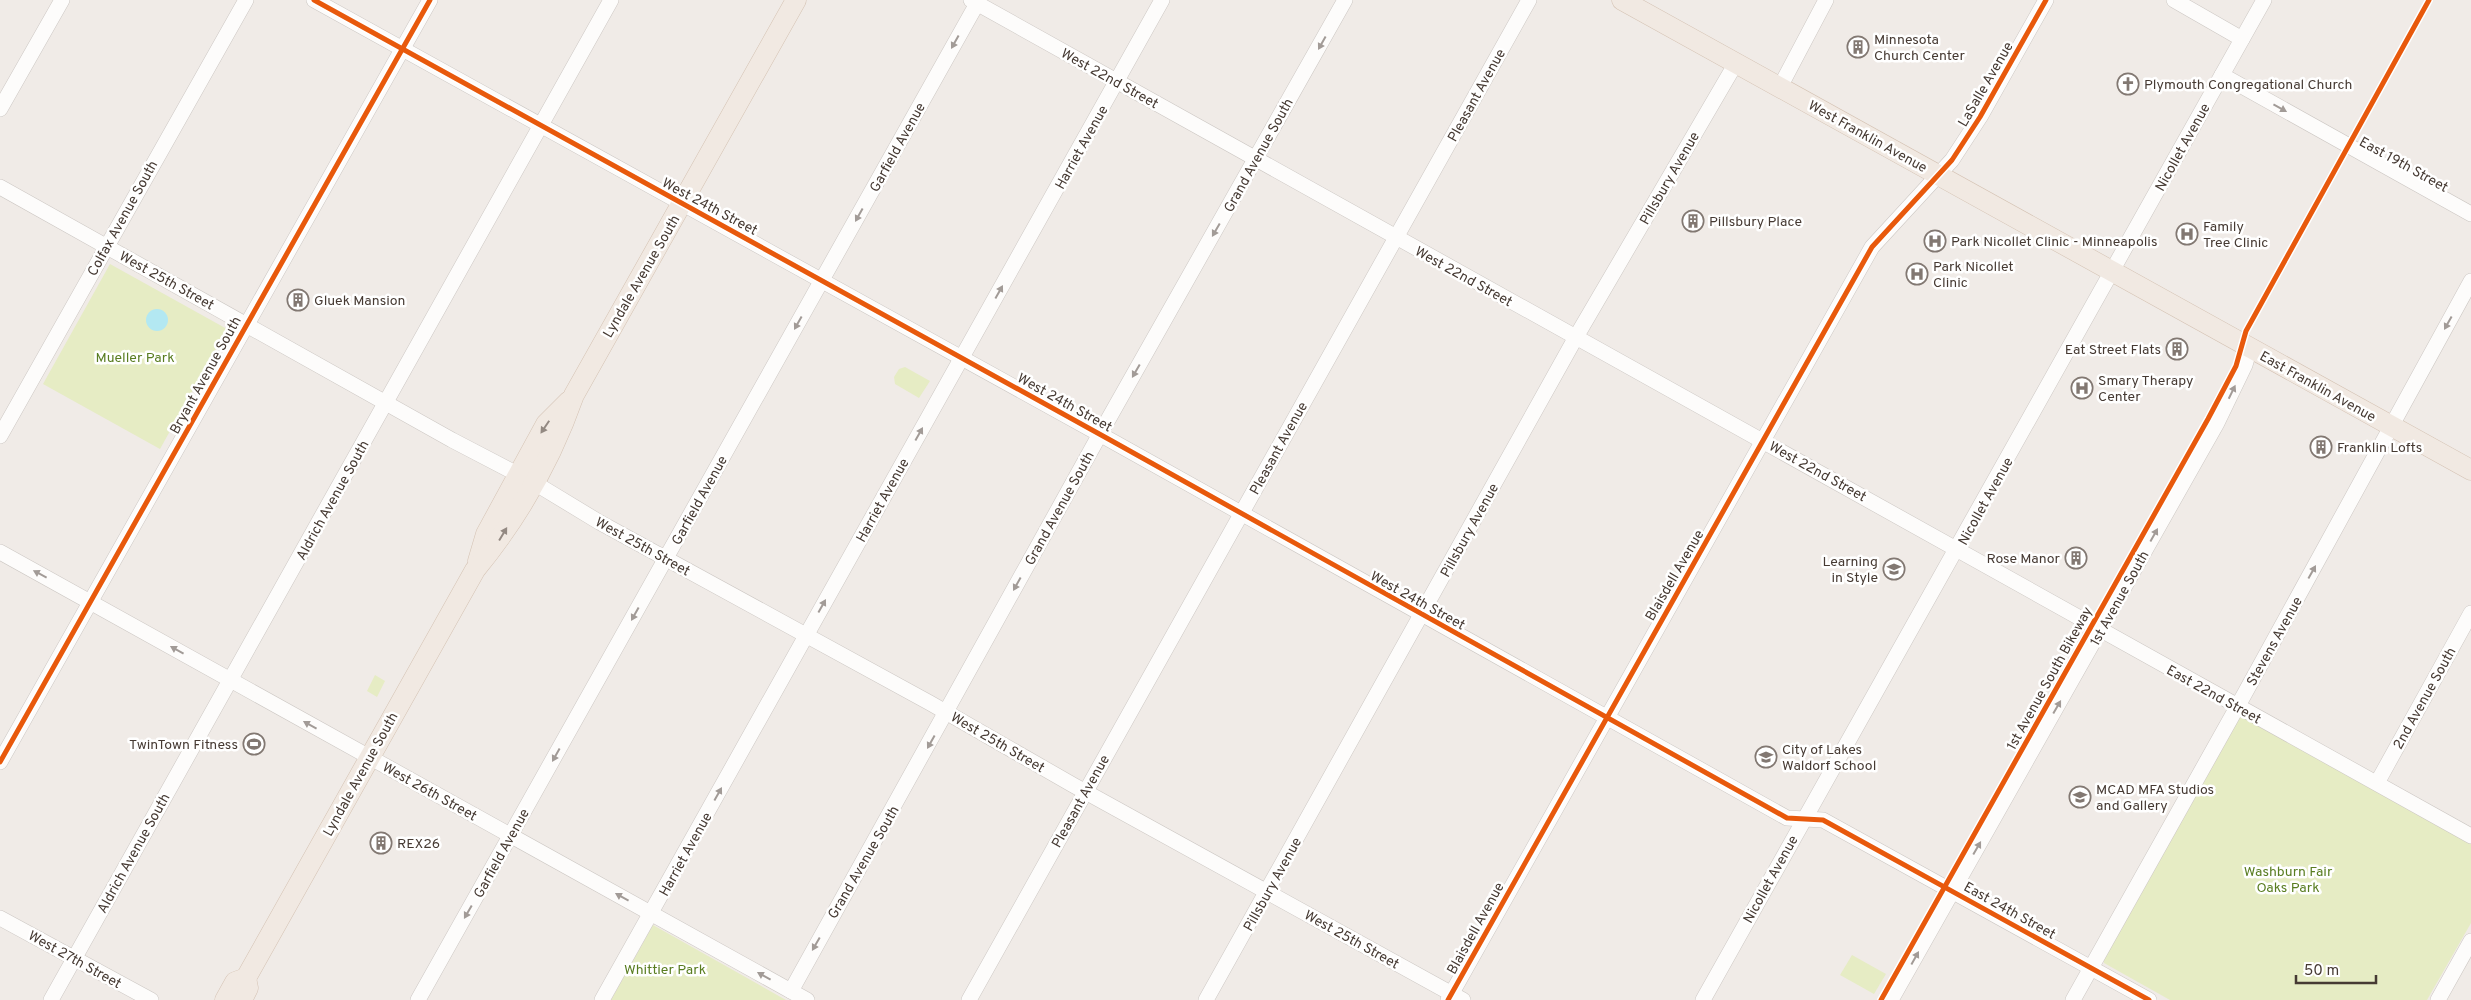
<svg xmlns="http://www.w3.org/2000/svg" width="2471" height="1000" viewBox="0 0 2471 1000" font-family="Overpass,sans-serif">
  <rect width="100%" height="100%" fill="#f0ebe7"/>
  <g fill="#e6ecc4">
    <path d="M110,264L227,329L160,449L43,384Z"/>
    <path d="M905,367L930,381L919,398L895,384L894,377L899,369Z"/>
    <path d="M375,675L385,681L377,697L367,691Z"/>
    <path d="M2243,716L2471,841V923L2427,1000H2170L2104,963L2103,955L2236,720Z"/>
    <path d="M653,925L786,1000H611Z"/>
    <path d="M1852,955L1886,974L1874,994L1840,975Z"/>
  </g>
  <circle fill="#b3e8f2" cx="157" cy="320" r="11"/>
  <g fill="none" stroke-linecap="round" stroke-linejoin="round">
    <g stroke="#ccc7c3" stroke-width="16">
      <g id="minor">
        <path d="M314,0L1112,441L1787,818L1823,820L2149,1000"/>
        <path d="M971,0L2471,836"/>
        <path d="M2174,0L2242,39"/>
        <path d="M2222,75L2471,214"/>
        <path d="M1780,87L1826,0"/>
        <path d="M0,109L62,0"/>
        <path d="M0,187L452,440L519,475"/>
        <path d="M0,436L246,0"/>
        <path d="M533,482L599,522L930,703L1073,785L1463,1000"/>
        <path d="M0,552L807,1000"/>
        <path d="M0,762L430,0"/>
        <path d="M2377,783L2471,613"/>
        <path d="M0,918L151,1000"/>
        <path d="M791,991L1100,434L1345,0"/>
        <path d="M51,1000L611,0"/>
        <path d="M418,1000L979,0"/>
        <path d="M602,1000L1162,0"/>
        <path d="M969,1000L1529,0"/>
        <path d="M1206,1000L1576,337L1736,63"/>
        <path d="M1448,1000L1872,247L1952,160L1980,117L2046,0"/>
        <path d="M1703,1000L2264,0"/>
        <path d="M1891,1000L2217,423L2245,365L2250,348"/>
        <path d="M2073,1000L2245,693L2471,281"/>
        <path d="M2438,1000L2471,941"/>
      </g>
    </g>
    <g stroke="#d4c2b3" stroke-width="21">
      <g id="major">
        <path d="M1622,0L2471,470"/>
        <path d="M478,561L486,534L546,424L569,401"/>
        <path d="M225,1000L235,982L246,978L475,570C517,519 552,458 574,395L796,0"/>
        <path d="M242,1000L248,988L246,978"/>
      </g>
    </g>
    <use href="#minor" stroke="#fdfcfb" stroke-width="15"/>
    <use href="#major" stroke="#f1e9e2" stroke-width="20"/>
    <g stroke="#fff" stroke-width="8">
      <g id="cycleway">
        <path d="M314,0L1112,441L1787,818L1823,820L2149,1000"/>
        <path d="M0,762L430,0"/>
        <path d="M1448,1000L1872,247L1952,160L1980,117L2046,0"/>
        <path d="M1881,1000L2208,419L2236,366L2246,331L2429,0"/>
      </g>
    </g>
    <use href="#cycleway" stroke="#e8590c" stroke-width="5"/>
  </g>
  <defs><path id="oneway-solid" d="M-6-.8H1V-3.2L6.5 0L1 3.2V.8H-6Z" transform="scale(1.25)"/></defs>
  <g fill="#a29b97">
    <use href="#oneway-solid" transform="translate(955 42) rotate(119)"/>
    <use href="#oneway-solid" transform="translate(1322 43) rotate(119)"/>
    <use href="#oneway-solid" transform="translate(2280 108) rotate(29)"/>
    <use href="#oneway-solid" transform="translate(859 215) rotate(119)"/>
    <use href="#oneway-solid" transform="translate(1216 230) rotate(120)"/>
    <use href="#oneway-solid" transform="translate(999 292) rotate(-61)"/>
    <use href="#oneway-solid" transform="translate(798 323) rotate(119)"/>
    <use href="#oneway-solid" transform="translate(2448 323) rotate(119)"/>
    <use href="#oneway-solid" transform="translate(1136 371) rotate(120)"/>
    <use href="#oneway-solid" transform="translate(2232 392) rotate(-64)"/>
    <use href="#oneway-solid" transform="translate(919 434) rotate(-61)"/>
    <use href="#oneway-solid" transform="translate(2154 535) rotate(-61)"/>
    <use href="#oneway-solid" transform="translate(2312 572) rotate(-61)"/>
    <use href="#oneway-solid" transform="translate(40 574) rotate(-152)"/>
    <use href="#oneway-solid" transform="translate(1017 584) rotate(119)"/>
    <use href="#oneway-solid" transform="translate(822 606) rotate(-61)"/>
    <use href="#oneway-solid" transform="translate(635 614) rotate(119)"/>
    <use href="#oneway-solid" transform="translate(177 650) rotate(-151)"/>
    <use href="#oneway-solid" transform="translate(2057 707) rotate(-60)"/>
    <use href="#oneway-solid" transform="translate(310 725) rotate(-151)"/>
    <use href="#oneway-solid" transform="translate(931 742) rotate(119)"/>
    <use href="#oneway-solid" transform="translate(556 755) rotate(119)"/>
    <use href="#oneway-solid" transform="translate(718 794) rotate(-61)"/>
    <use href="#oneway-solid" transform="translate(1977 848) rotate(-60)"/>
    <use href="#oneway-solid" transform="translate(622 897) rotate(-151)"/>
    <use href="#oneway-solid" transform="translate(468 912) rotate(120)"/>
    <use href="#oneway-solid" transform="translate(816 944) rotate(120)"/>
    <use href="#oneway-solid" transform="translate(1915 958) rotate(-61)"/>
    <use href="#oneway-solid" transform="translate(764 976) rotate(-151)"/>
  </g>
  <g fill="#938982">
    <use href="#oneway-solid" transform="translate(545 427) rotate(124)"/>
    <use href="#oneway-solid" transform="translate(503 534) rotate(-59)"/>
  </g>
  <defs>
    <g id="building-ring" transform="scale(1.125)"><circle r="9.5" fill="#fff" stroke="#827872" stroke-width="1.5"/><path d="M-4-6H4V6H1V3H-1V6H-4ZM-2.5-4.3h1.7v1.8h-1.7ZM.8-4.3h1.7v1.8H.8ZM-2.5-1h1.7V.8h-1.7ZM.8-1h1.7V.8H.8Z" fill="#827872"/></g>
    <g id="church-ring" transform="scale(1.125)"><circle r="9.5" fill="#fff" stroke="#827872" stroke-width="1.5"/><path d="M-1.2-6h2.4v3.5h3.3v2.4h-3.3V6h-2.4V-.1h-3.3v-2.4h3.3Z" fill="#827872"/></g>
    <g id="hospital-ring" transform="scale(1.125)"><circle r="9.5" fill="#fff" stroke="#827872" stroke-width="1.5"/><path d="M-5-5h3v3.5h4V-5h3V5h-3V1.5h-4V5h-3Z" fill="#827872"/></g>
    <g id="school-ring" transform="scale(1.125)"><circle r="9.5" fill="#fff" stroke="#827872" stroke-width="1.5"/><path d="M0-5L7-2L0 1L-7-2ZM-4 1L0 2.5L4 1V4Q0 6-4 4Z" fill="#827872"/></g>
    <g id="stadium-ring" transform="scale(1.125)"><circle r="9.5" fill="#fff" stroke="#827872" stroke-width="1.5"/><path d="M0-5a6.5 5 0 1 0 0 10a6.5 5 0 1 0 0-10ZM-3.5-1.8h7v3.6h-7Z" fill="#827872"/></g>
    <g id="university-ring" transform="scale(1.125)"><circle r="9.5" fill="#fff" stroke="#827872" stroke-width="1.5"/><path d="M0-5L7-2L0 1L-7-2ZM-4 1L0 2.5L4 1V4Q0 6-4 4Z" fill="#827872"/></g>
  </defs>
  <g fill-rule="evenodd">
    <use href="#building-ring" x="1858" y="47"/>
    <use href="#church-ring" x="2128" y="84"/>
    <use href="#building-ring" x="1693" y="221"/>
    <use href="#hospital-ring" x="2187" y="234"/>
    <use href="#hospital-ring" x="1935" y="241"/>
    <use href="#hospital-ring" x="1917" y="274"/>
    <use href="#building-ring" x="298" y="300"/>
    <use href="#building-ring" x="2177" y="349"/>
    <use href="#hospital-ring" x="2082" y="388"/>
    <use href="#building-ring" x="2321" y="447"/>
    <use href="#building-ring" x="2076" y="558"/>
    <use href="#school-ring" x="1894" y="569"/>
    <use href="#stadium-ring" x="254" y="744"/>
    <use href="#school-ring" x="1766" y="757"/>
    <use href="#university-ring" x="2080" y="797"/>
    <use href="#building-ring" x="381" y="843"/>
  </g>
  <g text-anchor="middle" stroke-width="5" stroke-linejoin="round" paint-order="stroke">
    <g font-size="14" fill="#463a33" stroke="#fff" text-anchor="start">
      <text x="1874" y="44">Minnesota<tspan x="1874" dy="16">Church Center</tspan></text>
      <text x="2144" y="89">Plymouth Congregational Church</text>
      <text x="1709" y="226">Pillsbury Place</text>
      <text x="2203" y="231">Family<tspan x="2203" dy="16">Tree Clinic</tspan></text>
      <text x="1951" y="246">Park Nicollet Clinic - Minneapolis</text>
      <text x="1933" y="271">Park Nicollet<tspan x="1933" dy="16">Clinic</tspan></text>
      <text x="314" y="305">Gluek Mansion</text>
      <text x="2161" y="354" text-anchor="end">Eat Street Flats</text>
      <text x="2098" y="385">Smary Therapy<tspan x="2098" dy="16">Center</tspan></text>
      <text x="2337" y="452">Franklin Lofts</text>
      <text x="2060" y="563" text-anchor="end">Rose Manor</text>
      <text x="1878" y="566" text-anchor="end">Learning<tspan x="1878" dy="16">in Style</tspan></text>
      <text x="238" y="749" text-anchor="end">TwinTown Fitness</text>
      <text x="1782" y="754">City of Lakes<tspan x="1782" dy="16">Waldorf School</tspan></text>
      <text x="2096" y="794">MCAD MFA Studios<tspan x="2096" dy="16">and Gallery</tspan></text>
      <text x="397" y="848">REX26</text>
    </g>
    <g font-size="14" fill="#463a33" stroke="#fff">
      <text transform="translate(1110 78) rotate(29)" y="5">West 22nd Street</text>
      <text transform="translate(1985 84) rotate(-60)" y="5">LaSalle Avenue</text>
      <text transform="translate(1476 95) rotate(-61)" y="5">Pleasant Avenue</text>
      <text transform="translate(1868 136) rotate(29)" y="5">West Franklin Avenue</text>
      <text transform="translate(897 147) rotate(-61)" y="5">Garfield Avenue</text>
      <text transform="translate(1081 147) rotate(-61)" y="5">Harriet Avenue</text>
      <text transform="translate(2182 147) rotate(-61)" y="5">Nicollet Avenue</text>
      <text transform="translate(1258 155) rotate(-61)" y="5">Grand Avenue South</text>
      <text transform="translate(2404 164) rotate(29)" y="5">East 19th Street</text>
      <text transform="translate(1669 178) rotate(-60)" y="5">Pillsbury Avenue</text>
      <text transform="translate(710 206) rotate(28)" y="5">West 24th Street</text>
      <text transform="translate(122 218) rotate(-61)" y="5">Colfax Avenue South</text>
      <text transform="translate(641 276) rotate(-60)" y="5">Lyndale Avenue South</text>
      <text transform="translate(1464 276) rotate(29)" y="5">West 22nd Street</text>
      <text transform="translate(167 280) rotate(29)" y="5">West 25th Street</text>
      <text transform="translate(205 375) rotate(-61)" y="5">Bryant Avenue South</text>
      <text transform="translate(2318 386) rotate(29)" y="5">East Franklin Avenue</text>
      <text transform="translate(1065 402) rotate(29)" y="5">West 24th Street</text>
      <text transform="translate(1278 448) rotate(-61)" y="5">Pleasant Avenue</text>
      <text transform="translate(1818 471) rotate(29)" y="5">West 22nd Street</text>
      <text transform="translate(332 500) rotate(-61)" y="5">Aldrich Avenue South</text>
      <text transform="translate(699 500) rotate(-61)" y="5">Garfield Avenue</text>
      <text transform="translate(882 500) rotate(-61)" y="5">Harriet Avenue</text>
      <text transform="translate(1985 501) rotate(-61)" y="5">Nicollet Avenue</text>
      <text transform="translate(1059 508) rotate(-61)" y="5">Grand Avenue South</text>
      <text transform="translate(1469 530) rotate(-61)" y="5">Pillsbury Avenue</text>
      <text transform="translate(643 546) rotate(29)" y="5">West 25th Street</text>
      <text transform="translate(1674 575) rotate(-60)" y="5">Blaisdell Avenue</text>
      <text transform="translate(2119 598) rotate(-61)" y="5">1st Avenue South</text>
      <text transform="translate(1418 600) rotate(29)" y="5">West 24th Street</text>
      <text transform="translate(2274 641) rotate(-61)" y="5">Stevens Avenue</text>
      <text transform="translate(2049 678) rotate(-61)" y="5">1st Avenue South Bikeway</text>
      <text transform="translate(2214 694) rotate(29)" y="5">East 22nd Street</text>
      <text transform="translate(2424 698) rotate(-61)" y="5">2nd Avenue South</text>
      <text transform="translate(998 742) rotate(30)" y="5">West 25th Street</text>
      <text transform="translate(360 774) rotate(-61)" y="5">Lyndale Avenue South</text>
      <text transform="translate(430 791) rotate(29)" y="5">West 26th Street</text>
      <text transform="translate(1080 801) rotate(-61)" y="5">Pleasant Avenue</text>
      <text transform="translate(133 853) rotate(-61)" y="5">Aldrich Avenue South</text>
      <text transform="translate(501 853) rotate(-61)" y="5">Garfield Avenue</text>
      <text transform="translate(685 854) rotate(-61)" y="5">Harriet Avenue</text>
      <text transform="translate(863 862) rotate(-60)" y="5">Grand Avenue South</text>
      <text transform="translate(1770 879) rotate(-61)" y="5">Nicollet Avenue</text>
      <text transform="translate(1272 884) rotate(-61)" y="5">Pillsbury Avenue</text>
      <text transform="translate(2010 910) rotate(29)" y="5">East 24th Street</text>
      <text transform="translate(1475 928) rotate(-61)" y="5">Blaisdell Avenue</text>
      <text transform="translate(1352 939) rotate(29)" y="5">West 25th Street</text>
      <text transform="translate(75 959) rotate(29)" y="5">West 27th Street</text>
    </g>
    <g font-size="14" fill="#597d21" stroke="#fff">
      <text x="135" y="362">Mueller Park</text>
      <text x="2288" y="876">Washburn Fair<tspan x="2288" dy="16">Oaks Park</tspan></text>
      <text x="665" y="974">Whittier Park</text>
    </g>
  </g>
  <path d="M2296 975v8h80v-8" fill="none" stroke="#463a33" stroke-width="2.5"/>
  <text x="2304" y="975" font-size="15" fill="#463a33" stroke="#ffffff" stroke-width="4" paint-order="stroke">50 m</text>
</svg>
